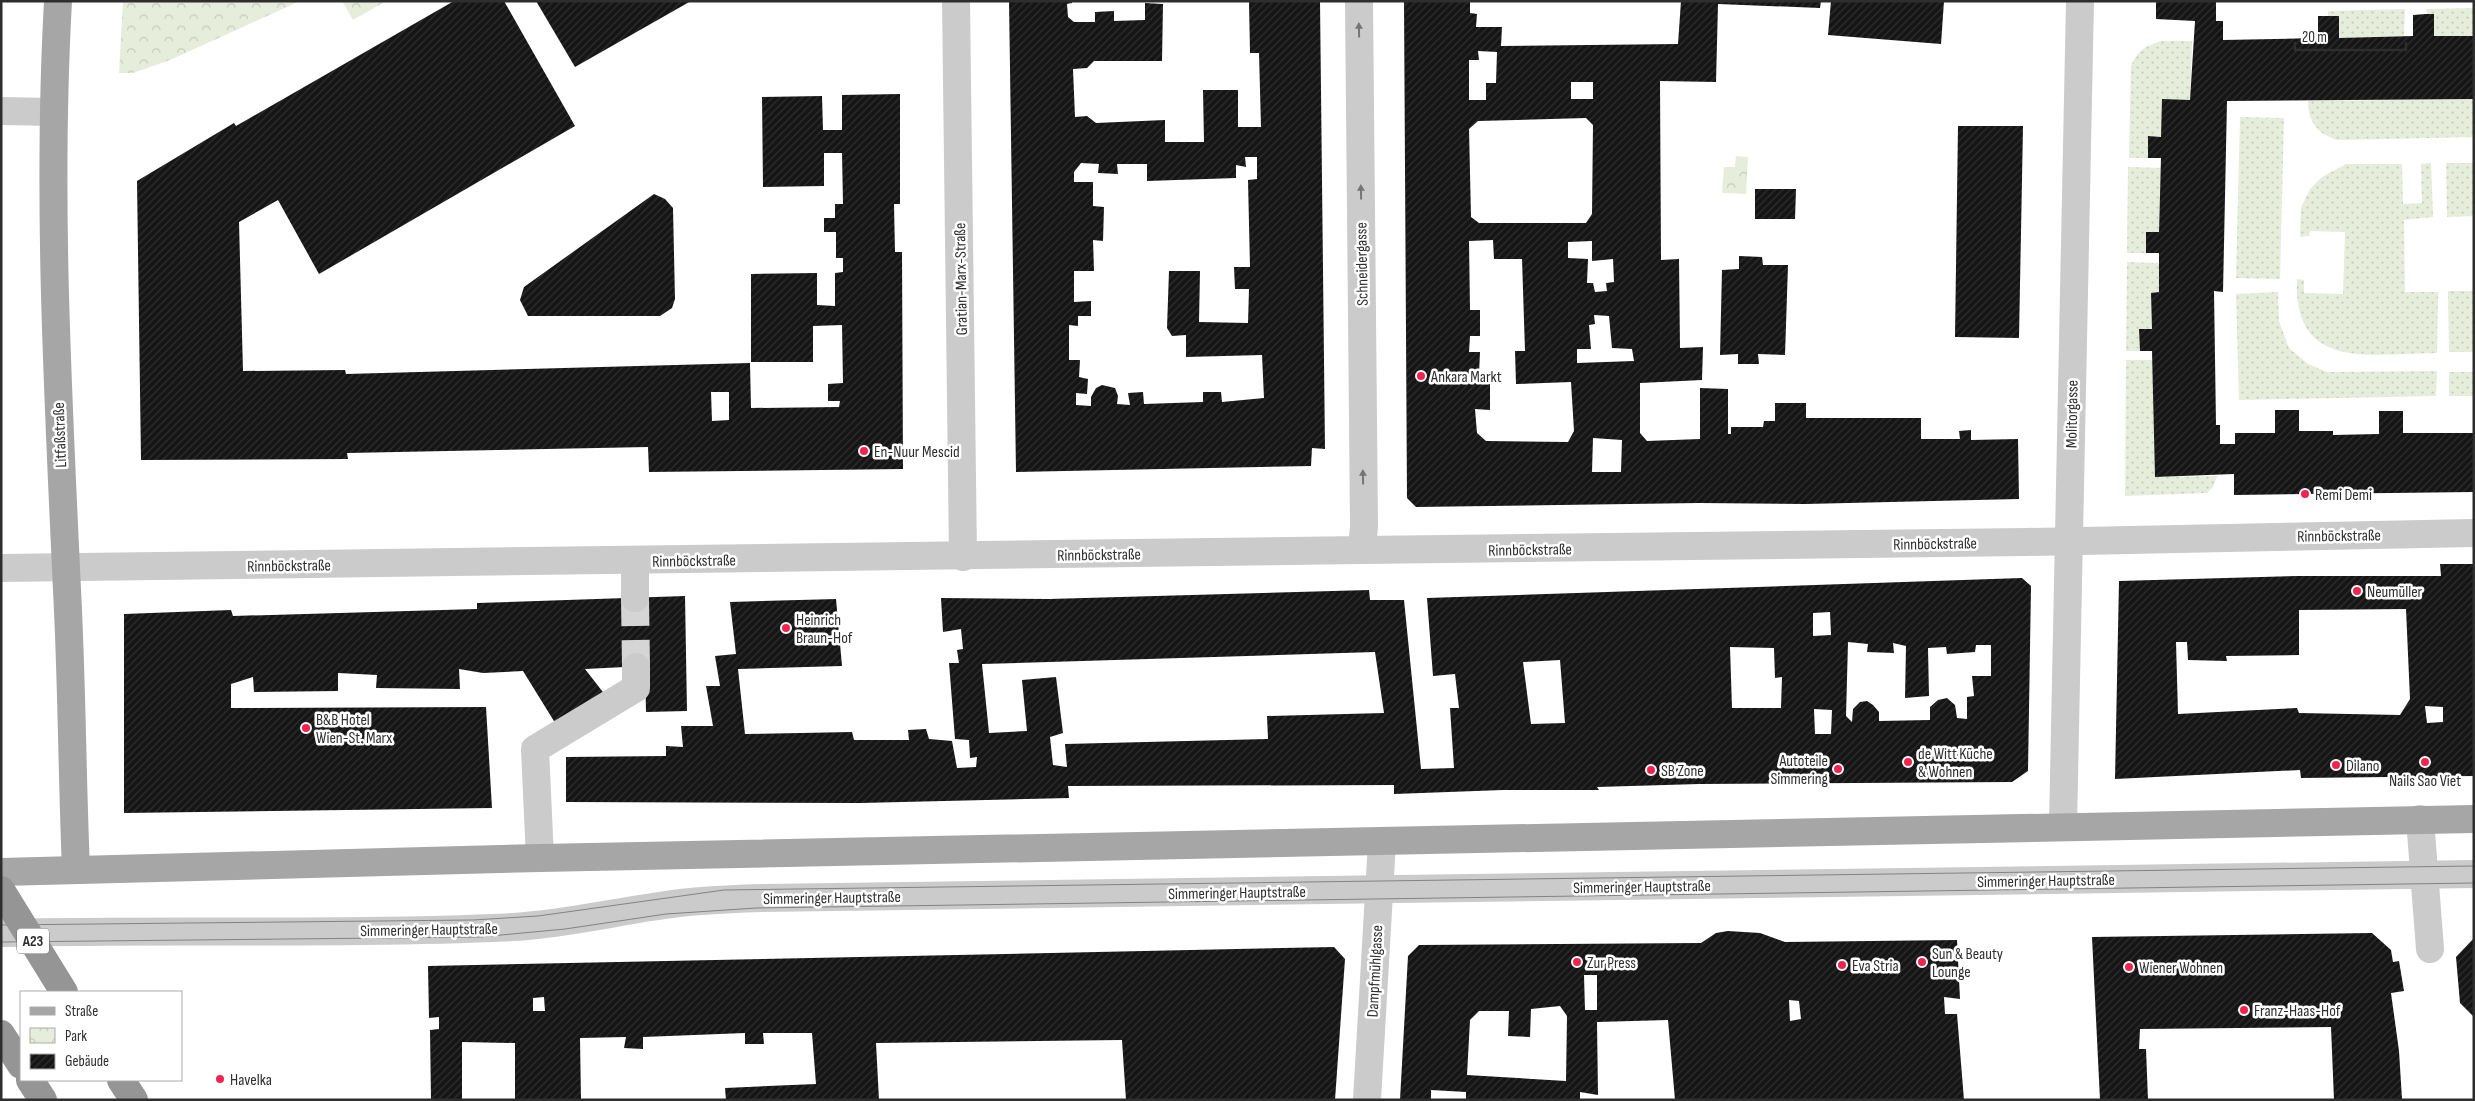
<svg xmlns="http://www.w3.org/2000/svg" width="2475" height="1101" viewBox="0 0 2475 1101" font-family="'Sofia Sans Condensed',sans-serif">
  <defs>
    <pattern id="grass-dots" width="8" height="8" patternUnits="userSpaceOnUse" patternTransform="scale(1.25)"><rect width="8" height="8" fill="#e7eddb"/><path d="M2 2h.1M6 6h.1" fill="none" stroke="#c6ccbc" stroke-width="1.8" stroke-linecap="round"/></pattern>
    <pattern id="park-crowns" width="20" height="18" patternUnits="userSpaceOnUse" patternTransform="scale(1.25)"><rect width="20" height="18" fill="#e7eddb"/><path d="M2 6a3 3 0 1 1 6 0M12 15a3 3 0 1 1 6 0" fill="none" stroke="#c6ccbc"/></pattern>
    <pattern id="building-hatch" width="6" height="6" patternUnits="userSpaceOnUse" patternTransform="scale(1.25)"><rect width="6" height="6" fill="#151515"/><path d="M-1 1l2-2M0 6l6-6M5 7l2-2" fill="none" stroke="#2f2f2f"/></pattern>
  </defs>
  <rect width="100%" height="100%" fill="#fff"/>
  <g fill="url(#grass-dots)">
    <path d="M2474,8V36H2434L2426,9Z"/>
    <path d="M2405,9L2404,36L2339,38V16H2328V11Z"/>
    <path d="M2161,41H2192L2190,100L2161,137L2149,136L2148,158H2129L2131,66C2138,51 2144,46 2161,41Z"/>
    <path d="M2474,99V137L2338,140C2318,135 2308,122 2308,101Z"/>
    <path d="M2240,117L2284,118L2280,279L2236,278Z"/>
    <path d="M2431,163L2433,217L2404,220L2405,292H2438L2437,353C2372,353 2293,373 2297,279L2304,280V293L2343,294L2345,232L2310,231L2309,236L2300,237L2301,208L2310,189L2322,177L2346,164H2402L2403,204L2422,203L2421,164Z"/>
    <path d="M2446,163H2474V216L2447,217Z"/>
    <path d="M2128,167L2161,168L2159,232H2146V253H2127Z"/>
    <path d="M2127,262L2159,263V292L2151,293L2152,329H2139L2140,351H2126Z"/>
    <path d="M2448,291H2474V352H2449Z"/>
    <path d="M2278,292L2279,321L2289,348L2308,364L2327,372L2437,371L2436,396L2239,400L2236,294Z"/>
    <path d="M2126,360H2153L2155,477L2217,476L2213,487L2207,493L2125,496Z"/>
    <rect x="2449" y="372" width="25" height="24"/>
  </g>
  <g fill="url(#park-crowns)">
    <path d="M123,1H300L170,60L133,73H119Z"/>
    <path d="M342,1H386L353,20Z"/>
    <path d="M1736,156L1748,157L1746,194L1722,193L1724,167H1735Z"/>
  </g>
  <g fill="url(#building-hatch)" fill-rule="evenodd">
    <path d="M454,1H504L575,126L319,274L278,200L239,222L243,371L345,370L346,374L750,363L751,408L839,407L840,401H828V384L843,383L842,325L813,326V362H751V274L817,273V305L835,306V273L843,272V258H836V232H824V218H835V204H843L842,153H824V186L763,187L762,97L822,96L823,130H842V95L900,94V204H894L895,252H902L903,469L649,472L648,447L347,453L348,459L141,460L137,181L234,123L236,126ZM711,392H729V420L712,421Z"/>
    <path d="M536,1H691L575,67Z"/>
    <path d="M1009,1H1072V3L1067,4L1068,17L1074,22H1095V12L1114,11V21L1145,20V3L1163,4L1162,61H1094L1087,68L1073,69L1075,117L1087,116L1096,123L1165,120V142H1204L1203,90H1238V127H1261L1259,53H1250L1249,2L1320,1L1325,449L1312,448L1311,466L1016,472ZM1245,157H1257V179L1248,180L1250,267H1234L1235,289H1249L1248,323L1199,322L1200,271H1169L1167,328L1172,336L1186,335V357L1262,355L1264,398L1222,402L1221,392H1203V402L1144,404L1143,392L1128,393L1130,405L1117,404L1118,396L1115,388L1102,385L1096,388L1091,397V406L1076,405V393L1087,394L1088,379L1079,377L1080,360H1069V325L1078,326V316H1091V301L1074,302V271H1094L1093,240L1103,241L1104,207L1093,206V182H1074V172L1081,163L1099,164L1098,173L1118,174L1117,164H1147V181L1236,178V165L1246,167Z"/>
    <path d="M1404,1H1470V13L1477,14L1476,27H1502L1501,46L1678,44L1681,1H1821L1820,8L1718,4L1716,82L1660,81L1661,260L1679,259L1680,348L1703,347L1702,380L1640,383V433L1647,441L1700,439V388L1728,389V434H1731V427H1763L1764,421H1775V403H1806V418H1921V439H1960L1959,431L1971,430V440L2018,439L2019,499L1805,504L1699,503L1416,507L1407,498ZM1478,51L1497,52L1496,83H1486V100H1469V60H1479ZM1571,82H1593V99H1571ZM1586,118L1593,125L1592,214L1586,223H1479L1471,217L1469,129L1478,121ZM1493,240L1494,259H1522L1525,351H1515L1516,384L1571,382L1574,431L1568,442L1486,441L1477,433L1475,409L1490,410V375L1479,374L1480,352H1469L1470,336H1480V310H1470L1469,241ZM1592,241V261L1613,259L1614,282L1606,283L1607,291L1595,292L1593,283H1587L1588,259L1568,258V242ZM1594,315L1609,316L1612,348L1632,349L1634,361L1577,363V349H1591L1589,325L1595,324ZM1593,438L1622,440L1621,472H1592Z"/>
    <path d="M1831,1H1944L1941,44L1828,35Z"/>
    <path d="M2156,1H2216V21H2223V40L2318,38V16H2339V38L2413,36V15L2426,14H2434V36H2474V99L2227,101L2223,292L2214,291L2216,425H2220V444H2235V433H2275V410H2299V431H2333V435L2379,434V411H2403V433H2474V492L2234,495V474L2155,477L2152,351H2140L2139,329H2152L2151,293L2159,292V253H2146V232H2159L2161,158H2148V136L2161,137L2162,99L2190,100L2195,21L2156,19Z"/>
    <path d="M1958,126H2023L2019,338L1955,337Z"/>
    <path d="M1755,189H1796L1795,219H1755Z"/>
    <path d="M654,194L665,199L673,208L675,299L672,308L660,316H528L520,300L524,287Z"/>
    <path d="M1739,256L1762,257L1763,265H1788L1785,355L1758,354L1759,364H1738V354L1720,355L1722,270L1739,269Z"/>
    <path d="M2440,564H2474V776L2301,778L2300,770L2115,779L2119,581L2298,576H2441ZM2406,609L2410,699L2400,715L2299,713L2297,708L2178,714L2176,642H2187L2188,660L2227,661L2226,656L2299,655V610ZM2425,706L2443,707V722L2427,723Z"/>
    <path d="M2022,578L2031,586L2028,771L2012,782L1699,784L1597,787L1599,790H1503L1394,794V785L1068,786L1069,798L860,803L566,802V757L666,756V746L683,747L681,726H713L706,686H720L715,656L736,654L730,602L836,599L842,666L738,669L745,734L852,732L854,740H909L908,730L926,729L929,739L952,741L957,768L976,767L977,757L970,758L969,740L955,739L949,663H959L957,650L963,649L961,629L943,632L941,598L1049,599L1369,590L1370,600H1404L1421,769L1454,768L1450,708H1459L1455,674L1433,676L1427,598ZM1830,612L1831,635L1813,636V613ZM1848,642L1868,644L1867,652L1894,653L1893,643L1906,646L1905,698L1929,696L1928,648L1946,647L1947,654L1975,652L1976,645H1991V676H1972L1974,696L1967,697V719L1957,718L1955,705L1947,698L1938,700L1930,707V720L1879,721V712L1873,705L1867,701L1860,702L1853,709L1852,722L1846,716ZM1730,647L1774,648L1775,678L1782,677L1781,708H1732ZM1375,652L1384,713L1267,716L1268,739L1065,744L1067,767L1053,765L1050,737L1063,733L1056,677L1022,680L1027,731L989,733L982,664ZM1560,660L1565,723L1531,724L1523,662ZM1814,709L1832,710L1831,734H1815Z"/>
    <path d="M685,596L687,711L646,712L645,666L585,669L606,696L557,726L523,671L483,673L459,669L460,689L376,688L377,675L338,673V691L254,692L253,677L231,684V708L486,707L492,808L124,813V614L231,610L233,616L477,609V603Z"/>
    <path d="M1728,931L1760,933L1785,942L1957,940L1960,999L1944,997L1945,1014H1957L1964,1100H1675L1668,1020L1597,1022L1598,1095L1580,1092V1100H1466V1092L1431,1090V1100H1400L1408,956L1419,945L1701,943L1716,933ZM1584,975H1597V1010H1585ZM1789,1000L1799,1001L1801,1019L1790,1021ZM1560,1006L1567,1016L1566,1081L1467,1075L1470,1020L1479,1011H1509L1508,1036L1530,1037L1531,1009Z"/>
    <path d="M2372,933L2391,950L2393,962L2399,961L2404,991L2391,993L2399,1051L2402,1099L2334,1100L2331,1027L2140,1029L2139,1049H2146L2148,1100H2100L2092,937Z"/>
    <path d="M2474,938V1017L2460,1003L2456,957Z"/>
    <path d="M1334,947L1345,959L1335,1100H1126L1122,1040L876,1043L879,1100H726L725,1088L816,1084L812,1033H763L764,1044H745V1033L643,1037V1049L624,1048L626,1037L580,1038L581,1100H515V1043L462,1042V1100H431L430,1030L439,1029V1017L429,1018L428,966ZM544,997L545,1011H533V998Z"/>
  </g>
  <g fill="none" stroke-linecap="round" stroke-linejoin="round">
    <path stroke="#d5d5d5" stroke-width="28" stroke-dasharray="28 14" stroke-linecap="butt" d="M635,598L636,667"/>
    <g stroke="#cbcbcb" stroke-width="28">
      <path d="M956,1L963,557"/>
      <path d="M1,111L53,112"/>
      <path d="M1362,550L2026,542L2474,533"/>
      <path d="M635,561V598"/>
      <path d="M1,568L1362,550L1364,526L1359,1"/>
      <path d="M2420,819L2430,949"/>
      <path d="M2063,826L2080,1"/>
      <path d="M540,858L535,749L636,688V667"/>
      <path d="M1,933C172,929 343,935 514,927C565,924 615,912 665,905C697,900 729,899 761,898L2474,874"/>
      <path d="M1367,1100L1382,842"/>
    </g>
    <g stroke="#a6a6a6" stroke-width="28">
      <path d="M58,1C47,198 58,393 67,590C72,683 72,776 76,869"/>
      <path d="M1,872L540,858L2474,819"/>
    </g>
    <g stroke="#959595" stroke-width="28">
      <path d="M1,1034L21,1065"/>
      <path d="M30,1080L43,1100"/>
      <path d="M121,1080L134,1100"/>
    </g>
    <g stroke="#838383" stroke-width="1">
      <path d="M1,925L473,920L538,916L724,890L2474,866"/>
      <path d="M1,942L480,937L565,929L666,914L756,908L2474,883"/>
    </g>
    <path stroke="#959595" stroke-width="28" d="M1,890L64,992"/>
  </g>
  <defs><path id="oneway-solid" d="M-6-.8H1V-3.2L6.5 0L1 3.2V.8H-6Z" transform="scale(1.25)"/></defs>
  <g fill="#757575">
    <use href="#oneway-solid" transform="translate(1359 30) rotate(-91)"/>
    <use href="#oneway-solid" transform="translate(1361 192) rotate(-91)"/>
    <use href="#oneway-solid" transform="translate(1363 477) rotate(-91)"/>
  </g>
  <g fill="#f2244f" stroke="#fff" stroke-width="2">
    <circle cx="1421" cy="376" r="5"/>
    <circle cx="864" cy="451" r="5"/>
    <circle cx="2305" cy="494" r="5"/>
    <circle cx="2357" cy="591" r="5"/>
    <circle cx="786" cy="628" r="5"/>
    <circle cx="306" cy="728" r="5"/>
    <circle cx="1908" cy="762" r="5"/>
    <circle cx="2425" cy="762" r="5"/>
    <circle cx="2336" cy="765" r="5"/>
    <circle cx="1838" cy="769" r="5"/>
    <circle cx="1651" cy="770" r="5"/>
    <circle cx="1577" cy="962" r="5"/>
    <circle cx="1922" cy="962" r="5"/>
    <circle cx="1842" cy="965" r="5"/>
    <circle cx="2129" cy="967" r="5"/>
    <circle cx="2244" cy="1010" r="5"/>
    <circle cx="220" cy="1079" r="5"/>
  </g>
  <g text-anchor="middle" stroke-width="5" stroke-linejoin="round" paint-order="stroke">
    <rect fill="#fff" stroke="#6d6d6d" stroke-width="1" x="17" y="928.5" width="32" height="25" rx="4"/>
    <g font-size="15" font-weight="bold" fill="#2e2e2e">
      <text x="33" y="946">A23</text>
    </g>
    <g font-size="16" fill="#2e2e2e" stroke="#fff">
      <text transform="translate(1361 264) rotate(-91)" y="6">Schneidergasse</text>
      <text transform="translate(960 279) rotate(-91)" y="6">Gratian-Marx-Straße</text>
      <text transform="translate(2071 414) rotate(-89)" y="6">Molitorgasse</text>
      <text transform="translate(59 435) rotate(-92)" y="6">Litfaßstraße</text>
      <text transform="translate(2339 535) rotate(-1)" y="6">Rinnböckstraße</text>
      <text transform="translate(1935 543) rotate(-1)" y="6">Rinnböckstraße</text>
      <text transform="translate(1530 549) rotate(-1)" y="6">Rinnböckstraße</text>
      <text transform="translate(1099 554) rotate(-1)" y="6">Rinnböckstraße</text>
      <text transform="translate(694 560) rotate(-1)" y="6">Rinnböckstraße</text>
      <text transform="translate(289 565) rotate(-1)" y="6">Rinnböckstraße</text>
      <text transform="translate(2046 880) rotate(-1)" y="6">Simmeringer Hauptstraße</text>
      <text transform="translate(1642 886) rotate(-1)" y="6">Simmeringer Hauptstraße</text>
      <text transform="translate(1237 892) rotate(-1)" y="6">Simmeringer Hauptstraße</text>
      <text transform="translate(832 897) rotate(-1)" y="6">Simmeringer Hauptstraße</text>
      <text transform="translate(429 929) rotate(-1)" y="6">Simmeringer Hauptstraße</text>
      <text transform="translate(1374 971) rotate(-87)" y="6">Dampfmühlgasse</text>
    </g>
    <g font-size="16" fill="#2e2e2e" stroke="#fff" text-anchor="start">
      <text x="1431" y="382">Ankara Markt</text>
      <text x="874" y="457">En-Nuur Mescid</text>
      <text x="2315" y="500">Remi Demi</text>
      <text x="2367" y="597">Neumüller</text>
      <text x="796" y="625">Heinrich<tspan x="796" dy="18">Braun-Hof</tspan></text>
      <text x="316" y="725">B&amp;B Hotel<tspan x="316" dy="18">Wien-St. Marx</tspan></text>
      <text x="1918" y="759">de Witt Küche<tspan x="1918" dy="18">&amp; Wohnen</tspan></text>
      <text x="1828" y="766" text-anchor="end">Autoteile<tspan x="1828" dy="18">Simmering</tspan></text>
      <text x="2346" y="771">Dilano</text>
      <text x="1661" y="776">SB Zone</text>
      <text x="2425" y="786" text-anchor="middle">Nails Sao Viet</text>
      <text x="1932" y="959">Sun &amp; Beauty<tspan x="1932" dy="18">Lounge</tspan></text>
      <text x="1587" y="968">Zur Press</text>
      <text x="1852" y="971">Eva Stria</text>
      <text x="2139" y="973">Wiener Wohnen</text>
      <text x="2254" y="1016">Franz-Haas-Hof</text>
      <text x="230" y="1085">Havelka</text>
    </g>
  </g>
  <rect width="2475" height="1101" fill="none" stroke="#2e2e2e" stroke-width="5"/>
  <rect x="20" y="991" width="162" height="90" fill="#ffffff" stroke="#ababab"/>
  <rect x="30" y="1007" width="25" height="8" fill="#a6a6a6" stroke="#ababab"/>
  <text x="65" y="1016" font-size="15" fill="#2e2e2e">Straße</text>
  <rect x="30" y="1028" width="25" height="15" fill="url(#park-crowns)" stroke="#ababab"/>
  <text x="65" y="1041" font-size="15" fill="#2e2e2e">Park</text>
  <rect x="30" y="1054" width="25" height="15" fill="url(#building-hatch)" stroke="#ababab"/>
  <text x="65" y="1066" font-size="15" fill="#2e2e2e">Gebäude</text>
  <path d="M2295 42v8h111v-8" fill="none" stroke="#2e2e2e" stroke-width="2.5"/>
  <text x="2302" y="42" font-size="15" fill="#2e2e2e" stroke="#ffffff" stroke-width="4" paint-order="stroke">20 m</text>
</svg>
